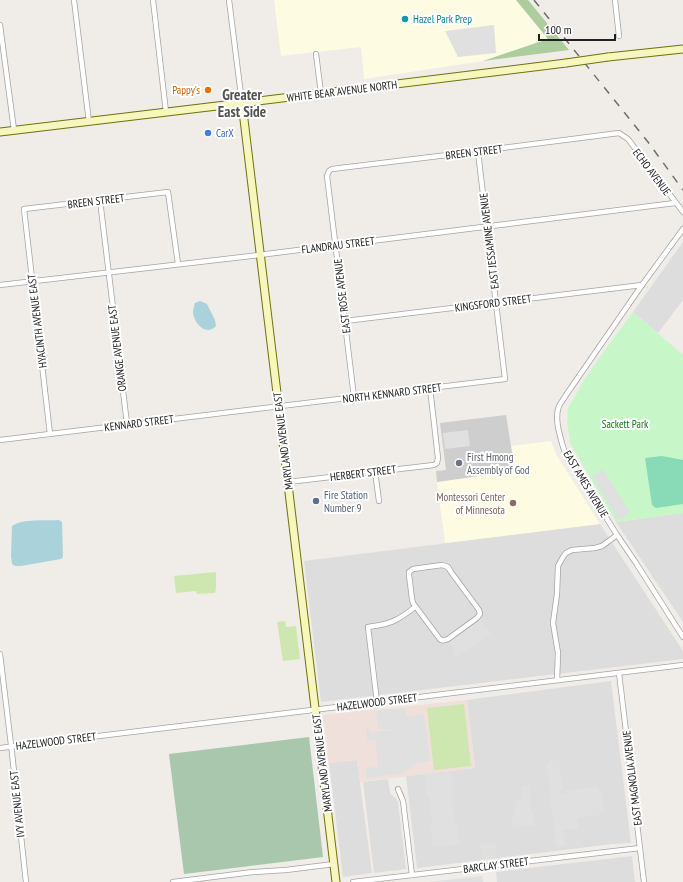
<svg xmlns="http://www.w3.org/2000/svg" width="683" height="882" viewBox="0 0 683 882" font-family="'PT Sans Narrow',sans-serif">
  <rect width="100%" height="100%" fill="#f0ece7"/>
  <g fill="#dedddd">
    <path d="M683,242V300L658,333L633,312Z"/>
    <path d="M683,513V622L616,522Z"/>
    <path d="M600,524L683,651V659L321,702L304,561Z"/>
    <path d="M611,681L631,843L613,844L417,868L406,776L475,768L467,700Z"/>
    <path d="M357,760L372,873L343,877L329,763Z"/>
    <path d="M388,779L390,793L396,799L398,802L406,869L374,873L363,782Z"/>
    <path d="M632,856L635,882H497L496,872Z"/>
  </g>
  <g fill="#fdfce2">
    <path d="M274,0H516L548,39L483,61L364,79L361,47L281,56Z"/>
    <path d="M551,441L556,454L600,524L445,543L437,482L514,471L511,446Z"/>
  </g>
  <path fill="#cecece" d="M506,415L515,471L437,482L436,471L446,470L440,423Z"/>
  <path fill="#f0e0db" d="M467,700L475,768L360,782L357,760L329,763L323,715Z"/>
  <g fill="#cee7b0">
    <path d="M216,572V588L215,593L197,594L196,591L176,593L174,576Z"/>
    <path d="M285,621L286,627L296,626L300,659L283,661L277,622Z"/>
    <path d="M464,704L471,766L434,770L427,708Z"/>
  </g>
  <path fill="#aecd9e" d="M516,0H528L569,50L483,61L548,39Z"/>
  <path fill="#a9c7ac" d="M309,737L323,857L184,874L169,754Z"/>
  <path fill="#c7f7c8" d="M633,312L683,355V513L616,522L570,443L567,420L568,408L585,379L597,361Z"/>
  <path fill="#89dab7" d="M662,456L683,460V504L656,508L652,505L645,458Z"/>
  <g fill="#e0e0e0">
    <path d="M494,25L496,53L458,57L445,31Z"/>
    <path d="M468,430L470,446L445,449L443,433Z"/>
    <path d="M603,469L630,513L618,520L592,476Z"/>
    <path d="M480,620L491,634L457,658L451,650L454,649L449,642Z"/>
    <path d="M405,708L406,714L408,716L424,714L430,761L418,763L415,764L405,772L399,774L367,778L366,768L377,767L378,765L375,740L367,741L366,729H370V733L391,730V729H378L376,711Z"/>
    <path d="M559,759L562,790H559L558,792L564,795L565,794V791L597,787L599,791L602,790L604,811H601V815L577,818L578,828L563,830L565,846L556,847L547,764H550V760Z"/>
    <path d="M451,772L453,793L451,794L455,822H456L459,844L433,847L430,826L433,825L429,796H427L424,775Z"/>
    <path d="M521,786H530L531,810L533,811L534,826H519L511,823L518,798L521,799L522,798Z"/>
    <path d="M495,843L496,857L482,859L480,845Z"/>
    <path d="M482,876L483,882H430Z"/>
  </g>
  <g fill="#aad2db">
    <path d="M200,301L207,304L215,320L216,326C206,337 194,323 193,313C193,310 194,306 195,303Z"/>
    <path d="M59,520L62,522L63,557L61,559L21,566H15L12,564L11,556L12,526C23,518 46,521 59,520Z"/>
  </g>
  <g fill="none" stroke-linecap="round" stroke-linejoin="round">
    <g stroke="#a4a4a4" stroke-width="6">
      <g id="minor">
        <path d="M74,0L89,122"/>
        <path d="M153,0L166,112"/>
        <path d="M229,0L242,103"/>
        <path d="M615,0L619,36"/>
        <path d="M0,25L14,130"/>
        <path d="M316,54L321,93"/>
        <path d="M100,200L127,424"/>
        <path d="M683,229L642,285L566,395C564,399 561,402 559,406C554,419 560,436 564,450L617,535L636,563L683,637"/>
        <path d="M0,285L251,256L675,203"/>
        <path d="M345,321L642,285"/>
        <path d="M354,397L327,176L329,171L332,169L472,152L619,133L628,139L683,212"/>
        <path d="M50,434L24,209L168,192L178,264"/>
        <path d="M0,440L505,379L478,152"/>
        <path d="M375,471L379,501"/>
        <path d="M288,482L434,465L437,463L438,458L430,388"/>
        <path d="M442,565L448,567L451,572L479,610L480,614L477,618L448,639C444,641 441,641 439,638L413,603L412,599L409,575V572L413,569Z"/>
        <path d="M0,654L12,753L26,882"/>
        <path d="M619,673L644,882"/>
        <path d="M557,680L558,653L553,623L557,594L558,566L563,557L566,553L572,550L595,548L602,546L617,535"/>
        <path d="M377,702L368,627C391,624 397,621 415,607"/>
        <path d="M0,748L683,665"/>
        <path d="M398,789L403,801L412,875"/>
        <path d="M173,882L253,872L286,870L334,864"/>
        <path d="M353,882L640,848"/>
      </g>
    </g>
    <g stroke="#6c720b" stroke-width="9">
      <g id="secondary">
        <path d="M608,57L683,49"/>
        <path d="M242,103L336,882"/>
        <path d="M0,132L242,103L566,63"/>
      </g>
    </g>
    <use href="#minor" stroke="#fff" stroke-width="4.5"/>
    <use href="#secondary" stroke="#f6f6be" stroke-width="7"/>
    <path stroke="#6e6e6e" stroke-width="1.5" stroke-dasharray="8 8" stroke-linecap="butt" d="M534,0L648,142L683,190"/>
    <g stroke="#6c720b" stroke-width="9" stroke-linecap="butt">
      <path id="secondary-bridge" d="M566,63L608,57"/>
    </g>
    <use href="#secondary-bridge" stroke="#f6f6be" stroke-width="7"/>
  </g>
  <circle fill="#0f9aa8" stroke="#fff" stroke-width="1.5" cx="405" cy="19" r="4"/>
  <circle fill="#e8710a" stroke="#fff" stroke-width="1.5" cx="208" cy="90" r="4"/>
  <circle fill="#3f7fe0" stroke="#fff" stroke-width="1.5" cx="208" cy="133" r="4"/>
  <circle fill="#6b7280" stroke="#fff" stroke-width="1.5" cx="459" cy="463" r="4"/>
  <circle fill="#5c6f8a" stroke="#fff" stroke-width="1.5" cx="316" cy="501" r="4"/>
  <circle fill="#8d6e63" stroke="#fff" stroke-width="1.5" cx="513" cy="503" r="4"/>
  <g text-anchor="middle" stroke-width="4" stroke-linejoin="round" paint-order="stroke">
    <g font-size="11" fill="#0d838f" stroke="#fff" text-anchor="start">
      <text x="413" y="23">Hazel Park Prep</text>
    </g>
    <g font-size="11" fill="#c56008" stroke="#fff" text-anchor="end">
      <text x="200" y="94">Pappy's</text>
    </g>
    <g font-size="11" fill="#202020" stroke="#fff">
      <text transform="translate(342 91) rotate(-7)" y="4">WHITE BEAR AVENUE NORTH</text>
      <text transform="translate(474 152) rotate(-7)" y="4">BREEN STREET</text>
      <text transform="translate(652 172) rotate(53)" y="4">ECHO AVENUE</text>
      <text transform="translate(96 201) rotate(-7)" y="4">BREEN STREET</text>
      <text transform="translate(489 241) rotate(-97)" y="4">EAST JESSAMINE AVENUE</text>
      <text transform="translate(338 245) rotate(-7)" y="4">FLANDRAU STREET</text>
      <text transform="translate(342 296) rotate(-97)" y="4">EAST ROSE AVENUE</text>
      <text transform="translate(493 303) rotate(-7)" y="4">KINGSFORD STREET</text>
      <text transform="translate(37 321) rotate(-97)" y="4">HYACINTH AVENUE EAST</text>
      <text transform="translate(117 348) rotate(-97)" y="4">ORANGE AVENUE EAST</text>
      <text transform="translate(392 393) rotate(-7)" y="4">NORTH KENNARD STREET</text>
      <text transform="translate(139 423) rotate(-7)" y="4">KENNARD STREET</text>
      <text transform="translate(283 441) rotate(-97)" y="4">MARYLAND AVENUE EAST</text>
      <text transform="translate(363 473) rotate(-7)" y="4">HERBERT STREET</text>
      <text transform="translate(586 484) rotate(59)" y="4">EAST AMES AVENUE</text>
      <text transform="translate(377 702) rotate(-7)" y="4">HAZELWOOD STREET</text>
      <text transform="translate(56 741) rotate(-7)" y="4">HAZELWOOD STREET</text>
      <text transform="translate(322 763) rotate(-97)" y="4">MARYLAND AVENUE EAST</text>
      <text transform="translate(632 778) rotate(-97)" y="4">EAST MAGNOLIA AVENUE</text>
      <text transform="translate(17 804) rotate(-96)" y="4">IVY AVENUE EAST</text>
      <text transform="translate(496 865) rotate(-7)" y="4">BARCLAY STREET</text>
    </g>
    <g font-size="11" fill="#366cbe" stroke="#fff" text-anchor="start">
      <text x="216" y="137">CarX</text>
    </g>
    <g font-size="11" fill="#127915" stroke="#fff">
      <text x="625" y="428">Sackett Park</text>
    </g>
    <g font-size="11" fill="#5b616d" stroke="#fff" text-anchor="start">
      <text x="467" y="461">First Hmong<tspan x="467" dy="13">Assembly of God</tspan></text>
    </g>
    <g font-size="11" fill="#4e5e75" stroke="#fff" text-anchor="start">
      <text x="324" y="499">Fire Station<tspan x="324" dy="13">Number 9</tspan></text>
    </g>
    <g font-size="11" fill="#785e54" stroke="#fff" text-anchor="end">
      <text x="505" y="501">Montessori Center<tspan x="505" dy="13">of Minnesota</tspan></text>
    </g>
    <g font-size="15" font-weight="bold" fill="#535353" stroke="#fff">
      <text x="242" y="100">Greater<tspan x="242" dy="17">East Side</tspan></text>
    </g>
  </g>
  <path d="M539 34v6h76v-6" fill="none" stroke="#202020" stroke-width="2"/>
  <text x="545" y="34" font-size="12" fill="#202020" stroke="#ffffff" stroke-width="3" paint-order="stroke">100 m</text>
</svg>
